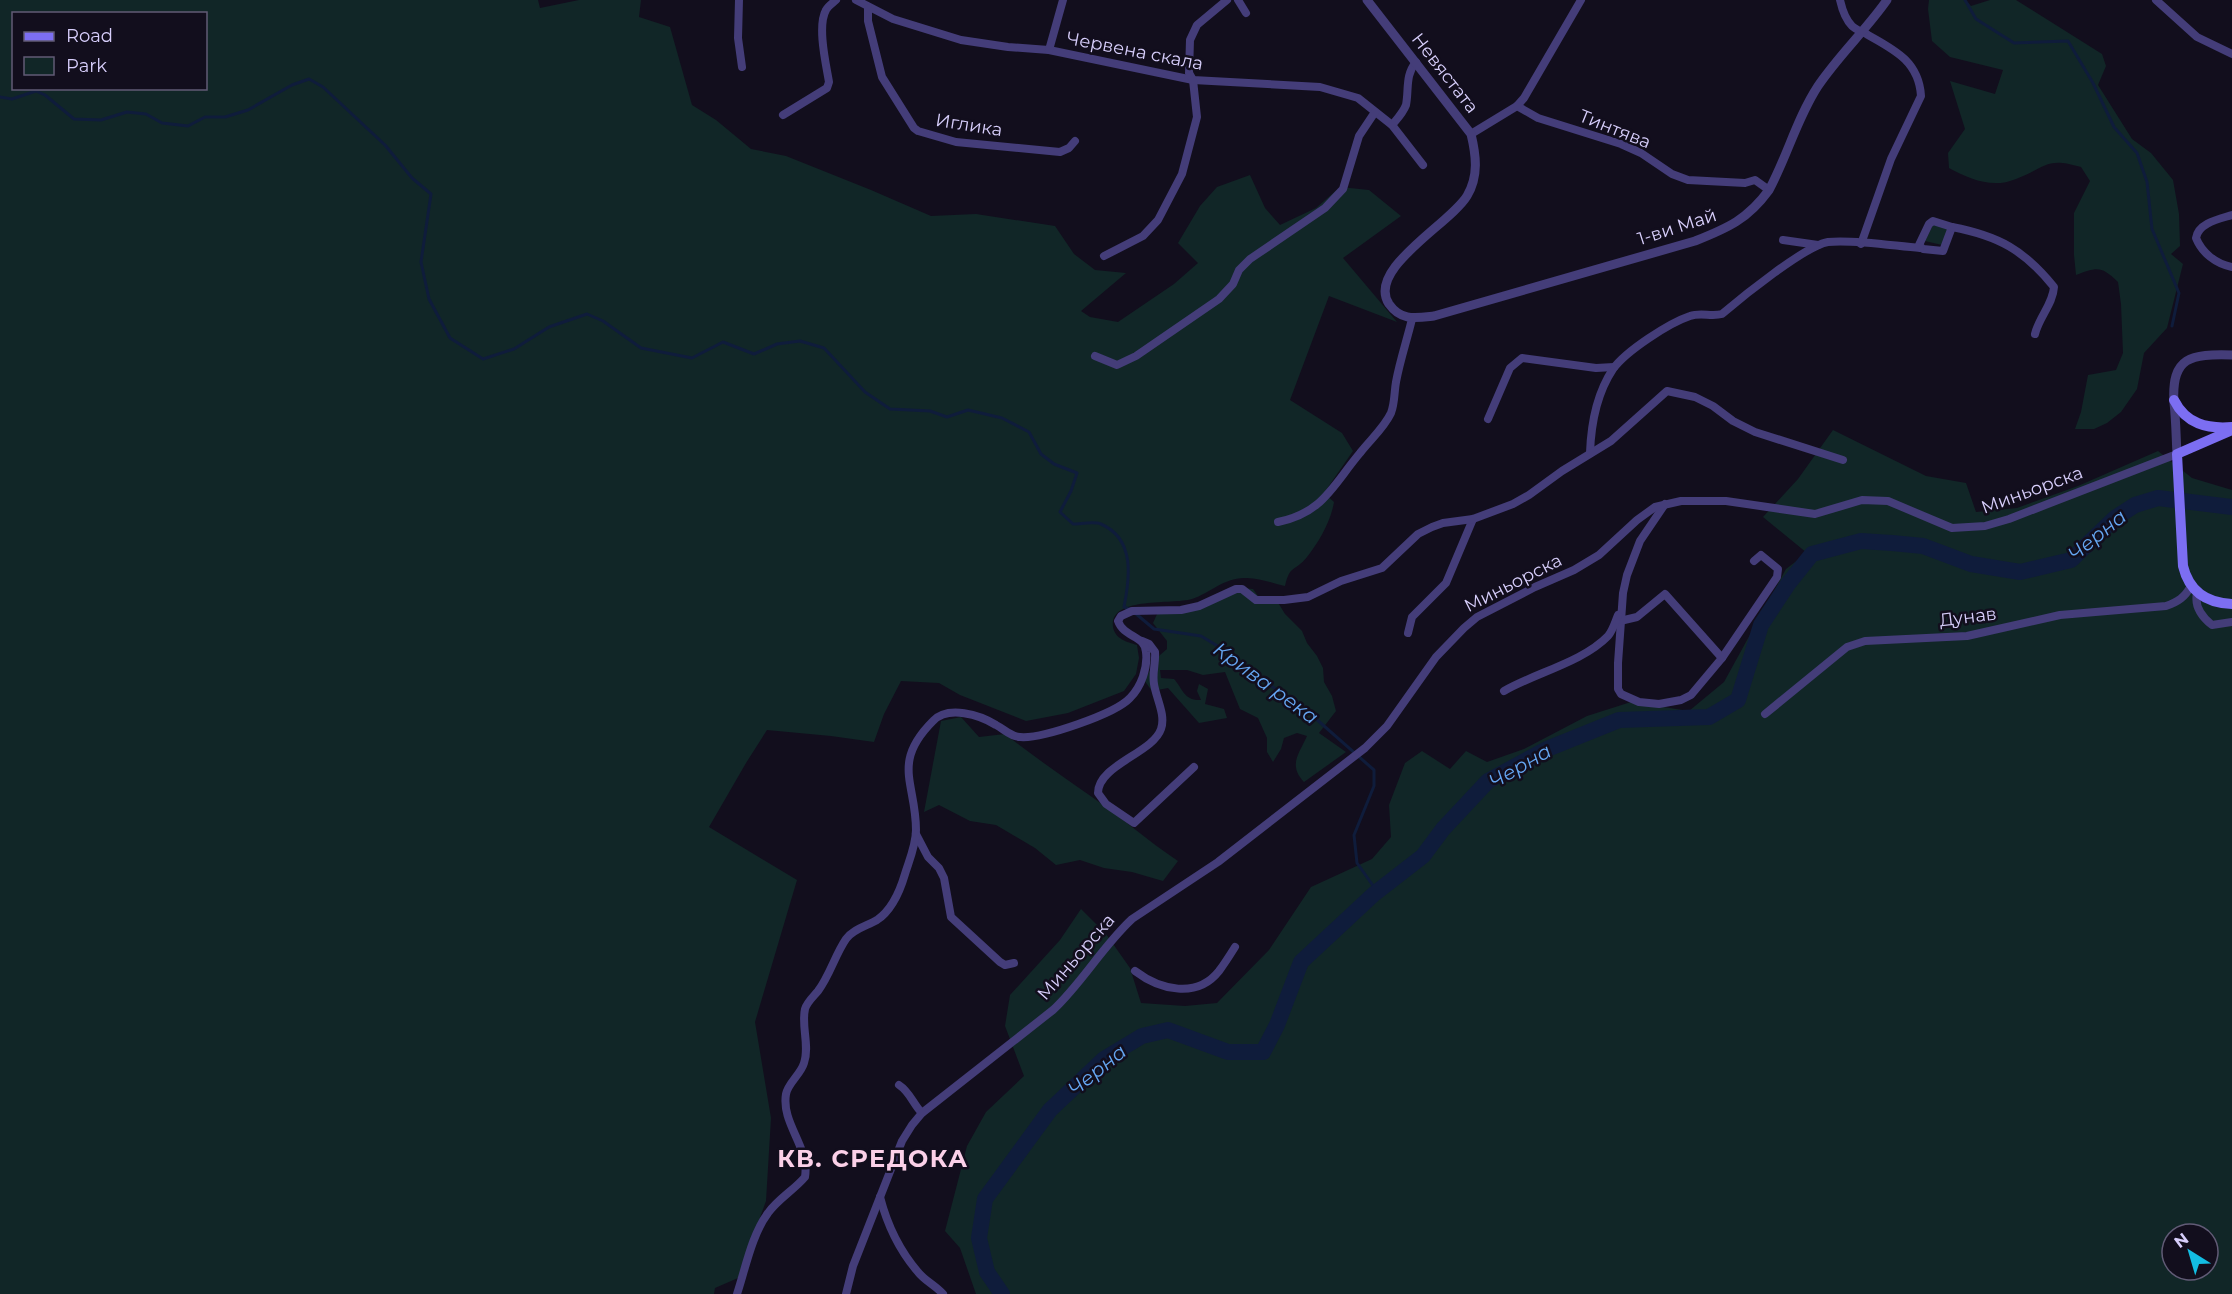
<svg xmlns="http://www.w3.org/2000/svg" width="2232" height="1294" viewBox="0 0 2232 1294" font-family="Montserrat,sans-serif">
  <rect width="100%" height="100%" fill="#120e1d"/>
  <g fill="#112627" fill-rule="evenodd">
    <path d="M0,0H538L540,8L579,0H641L639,17L670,27L692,105L716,120L751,149L786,156L871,190L931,216L976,214L1055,226L1074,254L1095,270L1126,273L1081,311L1090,317L1118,322L1174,284L1198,263L1178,243L1200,206L1217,187L1250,175L1265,208L1280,225L1316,208L1340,187L1369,190L1401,216L1343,258L1397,322L1329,296L1290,400L1342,433L1353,451L1324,493L1334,502C1331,521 1319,542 1307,557C1295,572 1290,564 1285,586C1272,583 1257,577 1244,578C1224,578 1210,593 1192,599C1171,605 1109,596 1113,627C1115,639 1127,642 1137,645L1139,658L1136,674L1124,691L1068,713L1026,721L960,695L939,683L901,681L884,714L874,742L831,736L767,730L746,763L709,827L797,880L755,1022L771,1118L766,1201L738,1278L715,1288L714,1294H0ZM14,14H206V88H14Z"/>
    <path d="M1929,0H1966L1971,6L1990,0H2016L2102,54L2106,66L2098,85L2132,139L2151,153L2173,180L2179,214L2180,246L2171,254L2183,264L2167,328L2144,353L2137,389L2121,412L2107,423L2094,429H2075L2081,412L2088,375L2116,370L2123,353L2121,304L2118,282C2101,266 2098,267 2076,275L2074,255V213L2090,181L2081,167C2045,156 2046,168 2016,179C1992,189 1970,179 1949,168L1948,153L1965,129L1950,81L1995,94L2003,70L1950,57L1932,41L1928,9Z"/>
    <path d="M1934,223L1950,229L1942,245L1925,241Z"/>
    <path d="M1833,430L1926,476L1966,483L1976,512L2017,508L2078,486L2158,451L2192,478L2232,490V1294H976L960,1248L945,1231L967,1146L986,1112L1024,1076L1005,1026L1010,995L1060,940L1081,909L1106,934L1130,968L1141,1003L1185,1006L1217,1003L1269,950L1311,887L1372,859L1391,837L1389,805L1405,763L1422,751L1450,769L1466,751L1487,762L1524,749L1587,716L1631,702L1689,711L1724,682L1786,569L1807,553L1763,517L1798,479ZM2172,1234H2208V1270H2172Z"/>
    <path d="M1243,588L1253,589L1258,596H1274L1285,614L1302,631L1307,643L1317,656L1323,668L1324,682L1332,696L1336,711L1319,733L1346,752L1304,782C1288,765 1299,754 1307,736L1297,733L1284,738L1281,749L1273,762L1267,752V738L1258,718L1240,709L1225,672L1203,675L1187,670H1160L1161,678L1174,679C1183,689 1184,701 1201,700L1197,691L1199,684L1208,689L1205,704L1224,709L1227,718L1199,723L1168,688L1152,691L1144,680L1160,655L1167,649V641L1153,623L1158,612L1177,610Z"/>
    <path d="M961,717L979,737L1005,734C1033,756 1062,776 1092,797C1121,817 1148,841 1178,861L1163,881L1132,872L1104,868L1080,860L1056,865L1035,848L996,825L970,821L939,805L924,812L941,721Z"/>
  </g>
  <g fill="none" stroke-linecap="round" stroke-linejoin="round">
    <g stroke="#0f1c3b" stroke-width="3">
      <path d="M1965,0L1976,19L2014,43L2068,41L2093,83L2114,127L2137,153L2147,182L2152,229L2179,293L2172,326"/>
      <path d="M0,97L12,99L36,91L45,95L74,119L101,120L127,112L146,114L162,123L188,126L205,117H225L248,110L292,85L309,79L323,87L385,145L412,178L431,194L421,262L429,299L450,338L483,359L514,349L549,327L587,314L603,321L641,348L692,358L723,342L754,354L777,344L800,341L824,348L865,392L890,409L930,411L947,417L968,410L1002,418L1029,432L1041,454L1054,464L1077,473L1071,491L1060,512L1073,524C1081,524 1094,521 1101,524C1135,539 1130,577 1124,607L1129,609"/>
      <path d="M1135,613L1154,629L1201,636L1221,648L1236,659L1246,670L1298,703L1374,770V786L1354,835L1357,863L1374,887V894"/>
    </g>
    <path stroke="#0f1c3b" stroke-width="16" d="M1002,1294L987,1272L979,1238L985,1199L1050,1110L1104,1059L1142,1036L1168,1030L1228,1052H1263L1277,1025L1301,962L1374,894L1423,856L1443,829L1488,781L1547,749L1619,720L1709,717L1738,700L1761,625L1788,584L1812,554L1861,541L1892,543L1923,546L1971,564L2020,572L2071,560L2115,518L2135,505L2158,498L2232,507"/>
    <g stroke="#443d79" stroke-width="8">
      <path d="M739,0L738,38L742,67"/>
      <path d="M856,0L893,19L961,40L1008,47L1049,50L1193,80L1320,87L1358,98L1392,125L1423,165"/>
      <path d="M1238,0L1246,13"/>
      <path d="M1840,0C1842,9 1845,19 1852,26C1856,30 1863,32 1868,35C1895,50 1919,62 1921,96L1891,159L1861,244"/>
      <path d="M2156,0L2197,37L2232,54"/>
      <path d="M868,8V21L882,77L914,128L918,131L956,142L1060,152L1069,148L1075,141"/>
      <path d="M1049,50L1063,0"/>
      <path d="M1517,106L1538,118L1621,144L1641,153L1672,174L1688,180L1745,183L1755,180L1769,190"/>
      <path d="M783,115L827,88L829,82C826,64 817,26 826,10C828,6 833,3 836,0"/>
      <path d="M1392,125C1397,119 1403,113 1406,105C1409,90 1405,75 1416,62"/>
      <path d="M1471,134L1517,106L1524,98L1581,0"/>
      <path d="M2232,215C2219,219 2198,223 2196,238C2202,253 2216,264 2232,267"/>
      <path d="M1933,221L1952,227L1943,251L1923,249L1919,245L1929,224Z"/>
      <path d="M1952,227C1999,236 2024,250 2054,287C2053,304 2039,317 2035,334"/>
      <path d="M1783,240L1818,245"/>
      <path d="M1104,256L1143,236L1158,220L1182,174L1197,117L1193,80L1189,73L1190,40L1197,25L1227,0"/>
      <path d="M1095,356L1117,365L1136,356L1219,299L1233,284L1239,270L1250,259L1325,208L1343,189L1359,136L1375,112"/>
      <path d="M1488,419L1510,368L1522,358L1596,368L1614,367"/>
      <path d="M1590,453C1591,425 1597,393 1613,369C1626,351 1669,323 1690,316C1701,312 1711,317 1722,314C1742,297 1805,246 1828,242C1852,239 1895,246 1920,248"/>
      <path d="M1665,504L1640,541L1627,575L1623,593L1618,663V689L1621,694L1639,702L1659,704L1681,700L1691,695L1722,658L1777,577L1778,569L1761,555L1754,561"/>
      <path d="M1278,522C1323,513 1333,485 1360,453C1370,440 1384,428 1391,413C1395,402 1394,393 1396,382C1400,360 1407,340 1412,319"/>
      <path d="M2197,593C2194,607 2202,617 2212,625L2232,622"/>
      <path d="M1620,621L1637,617L1665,594L1722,658"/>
      <path d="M1408,633L1412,617L1446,583L1473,519"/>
      <path d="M1142,641L1149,644L1155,652C1156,662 1152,673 1154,684C1156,698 1166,715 1161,729C1153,753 1098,765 1098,793L1106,804L1134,823L1194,767"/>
      <path d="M1504,691C1535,673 1583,662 1608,636C1613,630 1615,622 1618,615"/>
      <path d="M1765,714L1847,647L1865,641L1967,636L2060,615L2166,606C2178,602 2185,597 2191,586"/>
      <path d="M916,834L928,857L939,868L944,878L951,917L1000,962L1005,965L1014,963"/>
      <path d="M1135,971C1160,990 1197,999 1219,971C1225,963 1230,955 1235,947"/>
      <path d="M899,1085C910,1092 913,1104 922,1113"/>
      <path d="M880,1197C887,1224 899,1250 918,1272C925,1281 935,1285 943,1294"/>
      <path d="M737,1294C745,1270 752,1234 768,1213C778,1199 794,1190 805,1177C810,1147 781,1124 786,1094C788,1083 801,1074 804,1063C810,1046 801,1026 805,1009C807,1002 814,996 818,991C830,975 835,955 846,939C853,929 867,926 877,920C892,910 900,891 905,874C909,861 916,845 916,830C916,783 891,763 933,721C948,705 980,715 996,725C1004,729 1011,737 1020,737C1042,739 1115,714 1130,698C1141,687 1148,668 1146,652C1145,635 1124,638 1118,621L1121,616L1132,611L1181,610L1199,606L1236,589H1242L1256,600H1284L1308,597L1341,581L1382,568L1418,534L1432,527L1443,523L1473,519L1513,504L1529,495L1562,471L1611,441L1667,391L1695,397L1713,406L1733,421L1755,432L1843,460"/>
      <path d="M846,1294L853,1266L902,1141L912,1125L922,1113L1053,1010C1082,983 1102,947 1132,919L1218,862L1365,748L1387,726L1436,657L1464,628L1477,617L1535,587L1574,570L1599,555L1637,520L1655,507L1681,501H1726L1815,514L1862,500L1888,501L1952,528L1985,526L2009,519L2177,454"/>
    </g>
    <g stroke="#443d79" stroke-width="9">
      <path d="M1367,0L1471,134C1476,155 1479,176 1467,196C1450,224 1366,269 1389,304C1401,321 1415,318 1434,316L1695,241C1728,228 1748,219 1769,190C1787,157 1797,118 1818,86C1839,55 1866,30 1887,0"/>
      <path d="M2177,454C2176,437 2176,420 2174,403C2171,356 2191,354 2232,355"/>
    </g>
    <g stroke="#7c6ef2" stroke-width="10">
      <path d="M2174,400C2186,424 2207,429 2232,427"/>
      <path d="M2232,430L2177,454L2183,566C2189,591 2206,603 2232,604"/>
    </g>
  </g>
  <g text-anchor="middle" stroke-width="5" stroke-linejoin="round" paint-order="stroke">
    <g font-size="18" fill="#d7cefb" stroke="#120e1d">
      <text transform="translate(1135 51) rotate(11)" y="6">Червена скала</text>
      <text transform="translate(1445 73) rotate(52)" y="6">Невястата</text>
      <text transform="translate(969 125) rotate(9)" y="6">Иглика</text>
      <text transform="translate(1615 129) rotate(22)" y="6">Тинтява</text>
      <text transform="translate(1677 227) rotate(-18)" y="6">1-ви Май</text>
      <text transform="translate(2032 490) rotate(-20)" y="6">Миньорска</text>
      <text transform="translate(1513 583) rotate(-27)" y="6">Миньорска</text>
      <text transform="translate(1968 617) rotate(-7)" y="6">Дунав</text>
      <text transform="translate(1076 957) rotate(-49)" y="6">Миньорска</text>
    </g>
    <g font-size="20" font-style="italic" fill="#65a6f2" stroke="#120e1d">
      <text transform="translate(2097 535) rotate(-39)" y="7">Черна</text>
      <text transform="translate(1266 683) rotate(36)" y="7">Крива река</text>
      <text transform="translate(1520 766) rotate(-30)" y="7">Черна</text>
      <text transform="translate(1097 1070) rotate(-39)" y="7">Черна</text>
    </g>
    <g font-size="24" font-weight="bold" letter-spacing="1.5" fill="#fbd0e8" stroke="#120e1d">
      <text x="873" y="1167">КВ. СРЕДОКА</text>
    </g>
  </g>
  <rect x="12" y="12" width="195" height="78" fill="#120e1d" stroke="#615b76" stroke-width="1.5"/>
  <rect x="24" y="32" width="30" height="9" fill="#7c6ef2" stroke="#615b76" stroke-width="1.5"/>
  <text x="66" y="42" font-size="18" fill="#d7cefb">Road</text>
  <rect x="24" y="57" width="30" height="18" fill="#112627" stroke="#615b76" stroke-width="1.5"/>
  <text x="66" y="72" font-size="18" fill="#d7cefb">Park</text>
  <g transform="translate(2190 1252) rotate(323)"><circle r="28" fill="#120e1d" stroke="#615b76" stroke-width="1.5"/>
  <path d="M0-4.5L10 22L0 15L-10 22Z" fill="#13bde2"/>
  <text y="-9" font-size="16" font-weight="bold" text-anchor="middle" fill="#d7cefb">N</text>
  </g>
</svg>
